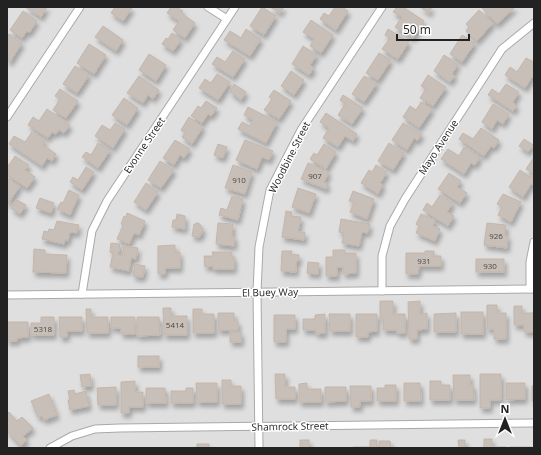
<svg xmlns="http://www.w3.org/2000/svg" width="541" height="455" viewBox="0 0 541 455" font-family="'Open Sans',sans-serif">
  <defs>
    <filter id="shadow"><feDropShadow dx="2.5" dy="4.5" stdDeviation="2" flood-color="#0004"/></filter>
  </defs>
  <rect width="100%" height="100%" fill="#f2efe9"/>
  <rect fill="#e0dfdf" x="7" y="7" width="527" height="441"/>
  <g fill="#c7bfb8" stroke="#c4b6ab" filter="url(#shadow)">
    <path d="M25,7H47L41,17Z"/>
    <path d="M115,7H130L132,8L123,21L111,13Z"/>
    <path d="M171,7H176L183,11L181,13L195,23L185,38L173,30L179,21L167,13Z"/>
    <path d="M262,7L276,16L264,35L250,26Z"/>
    <path d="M270,7H284L280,13Z"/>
    <path d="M335,7H342L348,11L336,30L320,19L324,13L329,16Z"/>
    <path d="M397,7H403L424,21L413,38L395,27L402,17L393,12Z"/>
    <path d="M420,7H432L429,13Z"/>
    <path d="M484,7H515L497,24L482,8Z"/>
    <path d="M479,10L493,23L477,41L466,31L469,27L466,24Z"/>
    <path d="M23,11L37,21L29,33L27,31L22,38L10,30Z"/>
    <path d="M311,20L333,35L321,53L310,46L314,39L303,32Z"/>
    <path d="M103,26L123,40L116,51L95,37Z"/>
    <path d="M246,29L261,39L250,56L224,40L230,31L241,38Z"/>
    <path d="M388,29L409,42L398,59L382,49L390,38L385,35Z"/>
    <path d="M172,33L181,40L173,51L162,44L166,38L168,39Z"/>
    <path d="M9,34L22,43L10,62L7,60V38Z"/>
    <path d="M462,35L475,43L462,62L450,54Z"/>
    <path d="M89,44L106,55L94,74L77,63Z"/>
    <path d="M303,46L317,55L310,65L314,68L309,75L292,64Z"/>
    <path d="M233,51L245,59L233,77L212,64L217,57L225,62Z"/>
    <path d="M379,53L391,60L378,80L366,73Z"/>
    <path d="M149,54L166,65L156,81L139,70Z"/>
    <path d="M444,55L458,64L452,74L455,76L450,82L434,71Z"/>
    <path d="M526,58L534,62V79L532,77L525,88L505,75L510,67L517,72Z"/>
    <path d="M75,66L89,75L77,93L63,84Z"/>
    <path d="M291,71L304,80L294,95L281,86Z"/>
    <path d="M217,74L230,82L218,100L199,88L205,79L211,83Z"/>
    <path d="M428,75L446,87L433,106L420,98L426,89L421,86Z"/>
    <path d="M139,76L159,90L153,99L148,95L143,103L127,93Z"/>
    <path d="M364,76L377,83L364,102L352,94Z"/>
    <path d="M234,84L246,92L241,100L230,92Z"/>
    <path d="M506,84L519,92L513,102L517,106L513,111L488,95L492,89L499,94Z"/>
    <path d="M60,89L78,101L66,118L53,110L60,99L55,96Z"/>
    <path d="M274,90L291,101L279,119L264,110L272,99L269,97Z"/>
    <path d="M343,95L363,108L352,124L338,115L345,104L340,100Z"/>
    <path d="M124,98L138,108L127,125L112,115Z"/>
    <path d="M206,101L217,108L211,116L208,114L202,123L191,116L198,106L201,108Z"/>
    <path d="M421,102L432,109L419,128L403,117L410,106L416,110Z"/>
    <path d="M493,104L509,114L503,124L497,120L492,129L482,122Z"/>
    <path d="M248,107L277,122L266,143L238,129L242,122L250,126L253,120L244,115Z"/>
    <path d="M47,109L70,125L64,133L59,130L56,134L52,132L48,138L28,125L33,117L39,121Z"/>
    <path d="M326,113L357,134L353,141L345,136L338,147L323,138L329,128L320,122Z"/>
    <path d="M189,117L203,127L192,144L182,137L185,133L181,130Z"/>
    <path d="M115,123L125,129L113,148L95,136L102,125L110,130Z"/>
    <path d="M403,123L422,134L417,141L414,138L407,150L392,140Z"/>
    <path d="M481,128L499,140L494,148L491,146L484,156L459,139L463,133L473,139Z"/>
    <path d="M32,132L45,141L43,145L56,154L52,161L47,158L42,166L9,144L14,136L25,142Z"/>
    <path d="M524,139L533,145L528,152L519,146Z"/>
    <path d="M175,140L190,149L184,158L180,155L174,165L163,158Z"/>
    <path d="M245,140L273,151L269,160L262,157L257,169L236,160Z"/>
    <path d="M98,143L110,150L98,168L82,157L86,152L91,155Z"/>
    <path d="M389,143L404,153L393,170L378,161Z"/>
    <path d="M218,144L227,147L223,158L214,155Z"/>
    <path d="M324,144L336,152L326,169L310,159L314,153L317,155Z"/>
    <path d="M464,147L480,157L475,165L471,163L464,174L441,159L448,149L459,156Z"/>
    <path d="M15,156L29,165L25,170L35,177L27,188L7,175V164L9,165Z"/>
    <path d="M534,157V174L526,169Z"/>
    <path d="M160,161L174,170L161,188L148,180Z"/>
    <path d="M308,163L329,172L324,182L328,184L326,189L301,179Z"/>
    <path d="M233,165L252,172L245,194L225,188Z"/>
    <path d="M376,165L387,172L380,183L383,185L378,194L361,183L369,170L372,172Z"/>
    <path d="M86,167L94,172L82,190L70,182L73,177L78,180Z"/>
    <path d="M520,170L530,177L531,175L534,177V186L531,184L523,197L509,187Z"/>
    <path d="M449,173L461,181L457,187L467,193L460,203L438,189Z"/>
    <path d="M7,178L20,186L7,205Z"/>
    <path d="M146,183L158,192L146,210L134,202Z"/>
    <path d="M298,188L316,194L309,213L292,207Z"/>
    <path d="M69,190L79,195L70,215L57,209L61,202L63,203Z"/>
    <path d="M353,191L374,199L367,219L350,212L354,202L349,201Z"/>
    <path d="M503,194L521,202L511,222L498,215L502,207L497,204Z"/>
    <path d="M440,195L453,203L447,212L454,216L448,226L423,210L427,203L432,207Z"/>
    <path d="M232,196L243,199L238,220L219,215L221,208L227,210Z"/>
    <path d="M40,198L54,203L51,213L36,208Z"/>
    <path d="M17,200L26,205L20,214L11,208Z"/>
    <path d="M286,211L292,212L291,216L301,217L298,232H305L304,240L282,237Z"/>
    <path d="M127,213L145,221L139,235L134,233L129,244L117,239L123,225L121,224L124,216L126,217Z"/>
    <path d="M177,214L185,216V229L172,227L173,220H176Z"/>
    <path d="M421,214L435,220L433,226L440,229L435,241L416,233L419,226L416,224Z"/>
    <path d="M341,219L370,224L368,233L362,232L359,246L342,243L344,233L339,232Z"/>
    <path d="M57,221L79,225L77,233L70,232L68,241L65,240L64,244L42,239L44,231L48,232L49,229L54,230Z"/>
    <path d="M196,223H199V225H201V228H203L202,234H200V237L192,236L194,224H196Z"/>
    <path d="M218,223L233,224L232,237H235L234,246L216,244Z"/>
    <path d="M487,223L506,225L505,235L508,236L507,248L484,245Z"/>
    <path d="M111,243L120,244L118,255L122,256L124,246L138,248L136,259L131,258L129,271L110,267L113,253L110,252Z"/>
    <path d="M175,245V252H180V268H165V274H158V246Z"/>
    <path d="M34,249L45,250V254L67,255L66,273L33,272Z"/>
    <path d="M333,250H345V253H356V273L343,274V267H337V276H326V257H333Z"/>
    <path d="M282,251H292L291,254L299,255V260L296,263V272L281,271Z"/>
    <path d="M425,251H434V256H441V266H419L418,274H406V253H425Z"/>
    <path d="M212,252H232V257H234V269H213V266L205,267L204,256H213Z"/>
    <rect x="476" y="259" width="28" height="13"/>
    <path d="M308,262L319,263L318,274L307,273Z"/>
    <path d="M135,264L145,266L143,277L133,276Z"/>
    <path d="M380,301H393V314H405V333H397V330H383V318H380Z"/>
    <path d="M420,301V314L427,313V329L417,330V339H409L408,302Z"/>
    <path d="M487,305H497V313H506V339H494V329H487Z"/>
    <path d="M514,306H522V313H534V332H524V325H514Z"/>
    <path d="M163,308H171V316H187V335H164Z"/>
    <path d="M86,309H91V317H108V333H87Z"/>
    <path d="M193,309H202V314H214V333H193Z"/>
    <rect x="461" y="312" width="22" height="22"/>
    <path d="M218,313H234V321H238V330H218Z"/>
    <path d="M456,313V332H434V314Z"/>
    <path d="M325,314V333L316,334V330H303V319H315V315Z"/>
    <path d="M329,314H350V331H330Z"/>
    <path d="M356,314H377V331L368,332V337H356Z"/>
    <path d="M274,315H295V329H286V342H274Z"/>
    <path d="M41,317H54V335H31V323H41Z"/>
    <path d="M59,317H82V331H67V337H60Z"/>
    <path d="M111,317H135V334H121V328H111Z"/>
    <path d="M137,317H159L160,335L137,336Z"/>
    <path d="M7,322H28V337L17,338V341H7Z"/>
    <rect x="230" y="332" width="11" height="10"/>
    <rect x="138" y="356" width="21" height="11"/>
    <path d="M90,374L91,386L82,387L80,375Z"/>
    <path d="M275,374H285V387H295V399H276Z"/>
    <path d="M480,374H501V400H490V408H480Z"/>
    <path d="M453,375H470V385H473L474,400H454Z"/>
    <path d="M222,380H231V386H241V404H222Z"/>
    <path d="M135,381V392H143V407H129V413H121V382Z"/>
    <path d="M430,381H441V385H450V400H430Z"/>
    <path d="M196,383H217V402H197Z"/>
    <path d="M307,383V389H321V402H299V384Z"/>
    <path d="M404,383H420L421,401H404Z"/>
    <path d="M506,383H525V399L506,400Z"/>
    <path d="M385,385H396V401H377V388H385Z"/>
    <path d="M350,386H371V401H360V407H351Z"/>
    <rect x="532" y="386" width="2" height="15"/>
    <path d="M116,387V405H98L97,388Z"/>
    <path d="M325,387H346V401L325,402Z"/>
    <path d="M146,388H165L166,403H146Z"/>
    <path d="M186,388H193V403H171V391H186Z"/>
    <path d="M74,390L75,394L86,391L89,406L70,410L68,400H70L68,391Z"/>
    <path d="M49,394L57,415L44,420L42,416L38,417L31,401Z"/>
    <path d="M9,412L17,421L22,417L33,428L23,436L27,440L21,446L7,431V414Z"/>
    <path d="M484,439H492V447H506V448H484Z"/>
    <rect x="300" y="440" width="9" height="8"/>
    <path d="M370,440H377V448H353V447H370Z"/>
    <path d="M458,440H465V448H459Z"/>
    <path d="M379,441H390L391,448H379Z"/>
    <rect x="197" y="444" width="12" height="4"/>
    <rect x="510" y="447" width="22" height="1"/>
  </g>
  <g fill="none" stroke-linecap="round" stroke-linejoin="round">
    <g stroke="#a9a9a9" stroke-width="9">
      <g id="street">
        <path d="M208,7L227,19"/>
        <path d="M7,117L80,7"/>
        <path d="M530,289V262L534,242"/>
        <path d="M382,291V256L390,226L405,199L502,49L534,23"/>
        <path d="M82,294L92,231L107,201L235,7"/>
        <path d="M7,295L534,289"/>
        <path d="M50,448L72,436L95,429L120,428L534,423"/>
        <path d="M259,448L257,292L259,247L270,190L301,130L382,7"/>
      </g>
    </g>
    <use href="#street" stroke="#fff" stroke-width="7"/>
  </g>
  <g text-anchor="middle" stroke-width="3" stroke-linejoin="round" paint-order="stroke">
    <g font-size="8" fill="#4b4948">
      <text x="315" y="179">907</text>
      <text x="239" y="183">910</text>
      <text x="496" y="239">926</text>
      <text x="424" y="264">931</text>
      <text x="490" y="269">930</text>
      <text x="175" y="328">5414</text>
      <text x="43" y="332">5318</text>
    </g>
    <g font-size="10" fill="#222" stroke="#fff">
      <text transform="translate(144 145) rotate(-56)" y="4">Evonne Street</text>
      <text transform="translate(438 147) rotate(-57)" y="4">Mayo Avenue</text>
      <text transform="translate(289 157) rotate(-63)" y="4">Woodbine Street</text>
      <text transform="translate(270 292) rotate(-1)" y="4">El Buey Way</text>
      <text transform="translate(290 426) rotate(-1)" y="4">Shamrock Street</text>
    </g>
  </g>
  <rect width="541" height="455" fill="none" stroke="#222222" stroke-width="16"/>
  <g transform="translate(505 419)" stroke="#ffffff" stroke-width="3" paint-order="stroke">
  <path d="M0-3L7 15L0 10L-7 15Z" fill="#222222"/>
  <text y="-6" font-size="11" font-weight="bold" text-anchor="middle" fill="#222222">N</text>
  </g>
  <path d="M397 34v6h72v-6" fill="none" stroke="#222222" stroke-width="2"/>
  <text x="403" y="34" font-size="12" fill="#222222" stroke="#ffffff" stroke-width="3" paint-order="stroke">50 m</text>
</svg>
